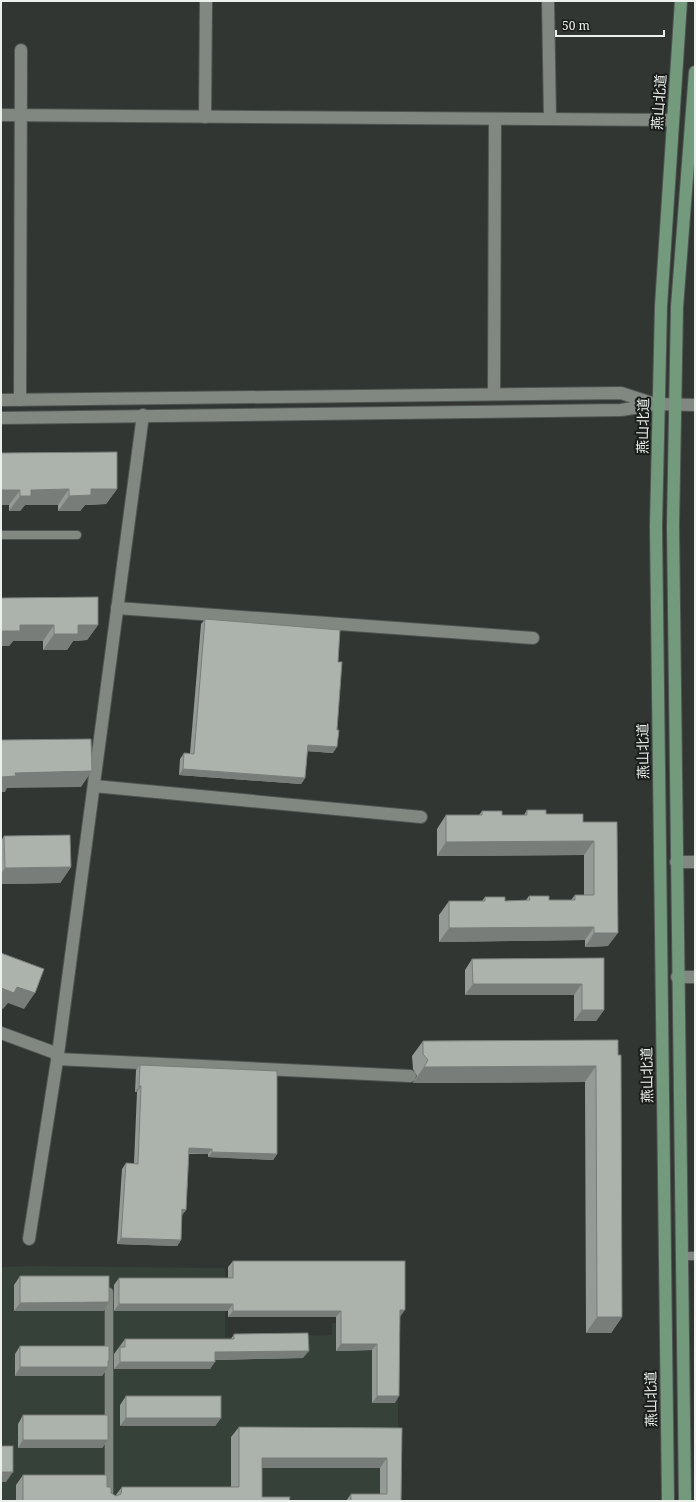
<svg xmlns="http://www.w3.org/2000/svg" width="696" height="1502" viewBox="0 0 696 1502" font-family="'Noto Serif','Noto Sans SC',serif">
  <rect width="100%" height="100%" fill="#313632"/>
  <path fill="#364139" d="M33,1266L225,1268V1337L332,1335V1323H398V1501H1V1267Z"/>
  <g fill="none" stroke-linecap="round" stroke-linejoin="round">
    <g stroke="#4f5551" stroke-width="10">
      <g id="lane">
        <path d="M1,535H77"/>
        <path d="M681,1256H695"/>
        <path d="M109,1292V1501"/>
      </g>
    </g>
    <g stroke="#4f5551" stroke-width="14">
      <g id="street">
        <path d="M548,1L550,119"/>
        <path d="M1,115L673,120"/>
        <path d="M205,117L206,1"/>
        <path d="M494,393L495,119"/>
        <path d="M20,400L21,50"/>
        <path d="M117,608L533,638"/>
        <path d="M94,786L421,817"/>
        <path d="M676,862H695"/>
        <path d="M677,977H695"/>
        <path d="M1,1033L58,1054"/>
        <path d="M57,1059L410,1076"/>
        <path d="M29,1239L58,1054L143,415"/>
      </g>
    </g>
    <g stroke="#4f5551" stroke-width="14">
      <g id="secondary">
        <path d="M1,400L621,393L655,404"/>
        <path d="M1,418L621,410L658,404L695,405"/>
      </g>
    </g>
    <g stroke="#4f5551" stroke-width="14">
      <g id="primary">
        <path d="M668,1501L656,526L661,306L681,1"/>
        <path d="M685,1501L673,526L677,307L695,72"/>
      </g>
    </g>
    <use href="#lane" stroke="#818882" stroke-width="8"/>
    <use href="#street" stroke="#818882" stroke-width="12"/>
    <use href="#secondary" stroke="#818882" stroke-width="12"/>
    <use href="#primary" stroke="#739a7d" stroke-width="12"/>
  </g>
  <g fill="#949a95">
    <path d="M1,453L117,489L106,504L85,505L80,511H58V505H25L20,511H9V505Z"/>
    <path d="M1,598L98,625L87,640L73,641L67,650H43V641H13L9,646Z"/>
    <path d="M205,619L338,662L333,753L307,751L305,778L301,784L179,775L180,759L184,753H190L201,624Z"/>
    <path d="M527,810L583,822H617L608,946L585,947V940L439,942V915L449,901H482L485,897L505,901L526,900L529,896L549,900H571L575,895H584V855L437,856V829L446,815H479L482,811L502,815H524Z"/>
    <path d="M4,836L71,867L60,883L1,884V841Z"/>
    <path d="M604,958V1010L596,1021H574V995H465V970L472,959Z"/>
    <path d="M618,1040L622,1317L611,1333H586L585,1082L413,1083L417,1076L413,1069L412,1056L423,1041Z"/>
    <path d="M140,1065L277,1154L273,1160L208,1157V1154H189L186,1210L182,1215L181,1240L177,1246L117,1244L122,1169L126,1163H134L137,1092H135L136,1070Z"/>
    <path d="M233,1261L400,1317L395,1403H372V1350L336,1351V1317H228V1311H114V1285L119,1278H228V1267Z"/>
    <path d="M20,1276L104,1311H14V1285Z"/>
    <path d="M234,1334L303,1358L215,1360L210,1369H114V1354L125,1339H231Z"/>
    <path d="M20,1346L109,1361L108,1363V1367L102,1376H15V1354Z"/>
    <path d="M126,1396L221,1418L215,1426H120V1405Z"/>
    <path d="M23,1415L108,1440L102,1448H18V1424Z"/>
    <path d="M239,1427L402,1428L401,1501H346L351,1494H380V1468H262V1497L289,1501H16V1485L23,1475L107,1487L111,1493L115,1496L122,1487H231V1437Z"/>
  </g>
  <g fill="#787d79">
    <path d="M69,489L58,505H25L20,511H9L20,496L31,490Z"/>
    <path d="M91,489H117L106,504L85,505L80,511H58L69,496Z"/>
    <path d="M1,490H20L9,505H1Z"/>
    <path d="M20,625H54L43,641H13L9,646H1V631Z"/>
    <path d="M78,625H98L87,640L73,641L67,650H43L54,634Z"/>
    <path d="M308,745L337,747L333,753L304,751Z"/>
    <path d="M183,769L305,778L301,784L179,775Z"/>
    <path d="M92,771L81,787L7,788L5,792H1V777L15,773Z"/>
    <path d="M594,841L584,855L437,856L446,842Z"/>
    <path d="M71,867L60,883L1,884V874L5,868Z"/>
    <path d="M594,927L585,940L439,942L449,928Z"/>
    <path d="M594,933H618L608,946L585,947Z"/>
    <path d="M473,984H582L574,995H465Z"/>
    <path d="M17,987L35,993L24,1009L8,1003L3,1009L1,1008V988Z"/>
    <path d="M582,1010H604L596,1021H574Z"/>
    <path d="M596,1066L585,1082L413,1083L424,1067Z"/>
    <path d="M139,1086H141L137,1092H135Z"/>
    <path d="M189,1148L212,1149L208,1154L185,1153Z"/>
    <path d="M212,1152L277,1154L273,1160L208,1157Z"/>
    <path d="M182,1209L186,1210L182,1215H178Z"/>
    <path d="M121,1238L181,1240L177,1246L117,1244Z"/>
    <path d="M109,1302L104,1311H14L20,1303Z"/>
    <path d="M119,1304H233L228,1311H114Z"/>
    <path d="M400,1310H405L400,1317Z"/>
    <path d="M233,1311H341L336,1317H228Z"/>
    <path d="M597,1317H622L611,1333H586Z"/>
    <path d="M341,1344H377L372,1350L336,1351Z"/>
    <path d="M309,1351L303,1358L210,1360L215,1352Z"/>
    <path d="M109,1361L105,1367H108L102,1376H15L20,1367Z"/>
    <path d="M120,1362H215L210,1369H114Z"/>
    <path d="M377,1396H399L395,1403H372Z"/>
    <path d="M126,1418H221L215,1426H120Z"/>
    <path d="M23,1440H108L102,1448H18Z"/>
    <path d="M262,1458H387L380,1468H255Z"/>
    <path d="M1,1472H13L6,1482H1Z"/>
  </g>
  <g fill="#acb3ad" stroke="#787d79">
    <path d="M117,452V489H91V495L69,496V489L31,490V496H20V490H1V453Z"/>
    <path d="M98,597V625H78V634H54V625H20V631H1V598Z"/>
    <path d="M205,619L340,630L338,662H342L337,730H339L337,747L308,745L305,778L183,769L184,753L194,754Z"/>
    <path d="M91,739L92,771L15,773L16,776L1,777V740Z"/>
    <path d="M527,810H546V814H583V822H617L618,933H594V927L449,928V901H485V897H505V901L530,900L529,896H549V900H575V895H594V841L446,842V815H482V811H502V815H527Z"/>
    <path d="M70,835L71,867L5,868L4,836Z"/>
    <path d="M1,953L44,969L35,993L17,987L14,993L1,988Z"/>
    <path d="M604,958V1010H582V984H473L472,959Z"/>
    <path d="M618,1040V1055H621L622,1317H597L596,1066L424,1067L428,1060L423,1054V1041Z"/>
    <path d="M140,1065L277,1071V1154L212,1152V1149L189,1148L186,1210L182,1209L181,1240L121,1238L126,1163L138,1164L141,1086H139Z"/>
    <path d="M233,1261H405V1310H400L399,1396H377V1344H341V1311H233V1304H119V1278H233Z"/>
    <path d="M20,1276H109V1302L20,1303Z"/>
    <path d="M308,1333L309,1351L215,1352V1362H120V1347H125V1339H234V1334Z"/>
    <path d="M20,1346H109V1361H108V1367H20Z"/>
    <rect x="126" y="1396" width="95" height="22"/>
    <rect x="23" y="1415" width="85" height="25"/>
    <path d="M239,1427L402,1428L401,1501H351V1494H387V1458H262V1497H290L289,1501H23V1475H107V1487H111V1493L116,1496L121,1494L122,1487H239Z"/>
    <rect x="1" y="1446" width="12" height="26"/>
  </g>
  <g text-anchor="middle" stroke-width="4" stroke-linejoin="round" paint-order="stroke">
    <g font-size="14" fill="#ecf0ed" stroke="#1a1d1b">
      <text transform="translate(659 102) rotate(-86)" y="5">燕山北道</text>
      <text transform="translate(643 426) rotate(-89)" y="5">燕山北道</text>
      <text transform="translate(643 751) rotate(-91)" y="5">燕山北道</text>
      <text transform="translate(647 1075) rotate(-91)" y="5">燕山北道</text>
      <text transform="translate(651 1399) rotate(-91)" y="5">燕山北道</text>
    </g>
  </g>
  <rect width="696" height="1502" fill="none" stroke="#ecf0ed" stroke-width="4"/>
  <path d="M556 30v6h108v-6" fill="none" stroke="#ecf0ed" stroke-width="2"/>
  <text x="562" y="30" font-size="12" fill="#ecf0ed" stroke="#1a1d1b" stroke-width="3" paint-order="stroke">50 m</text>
</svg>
